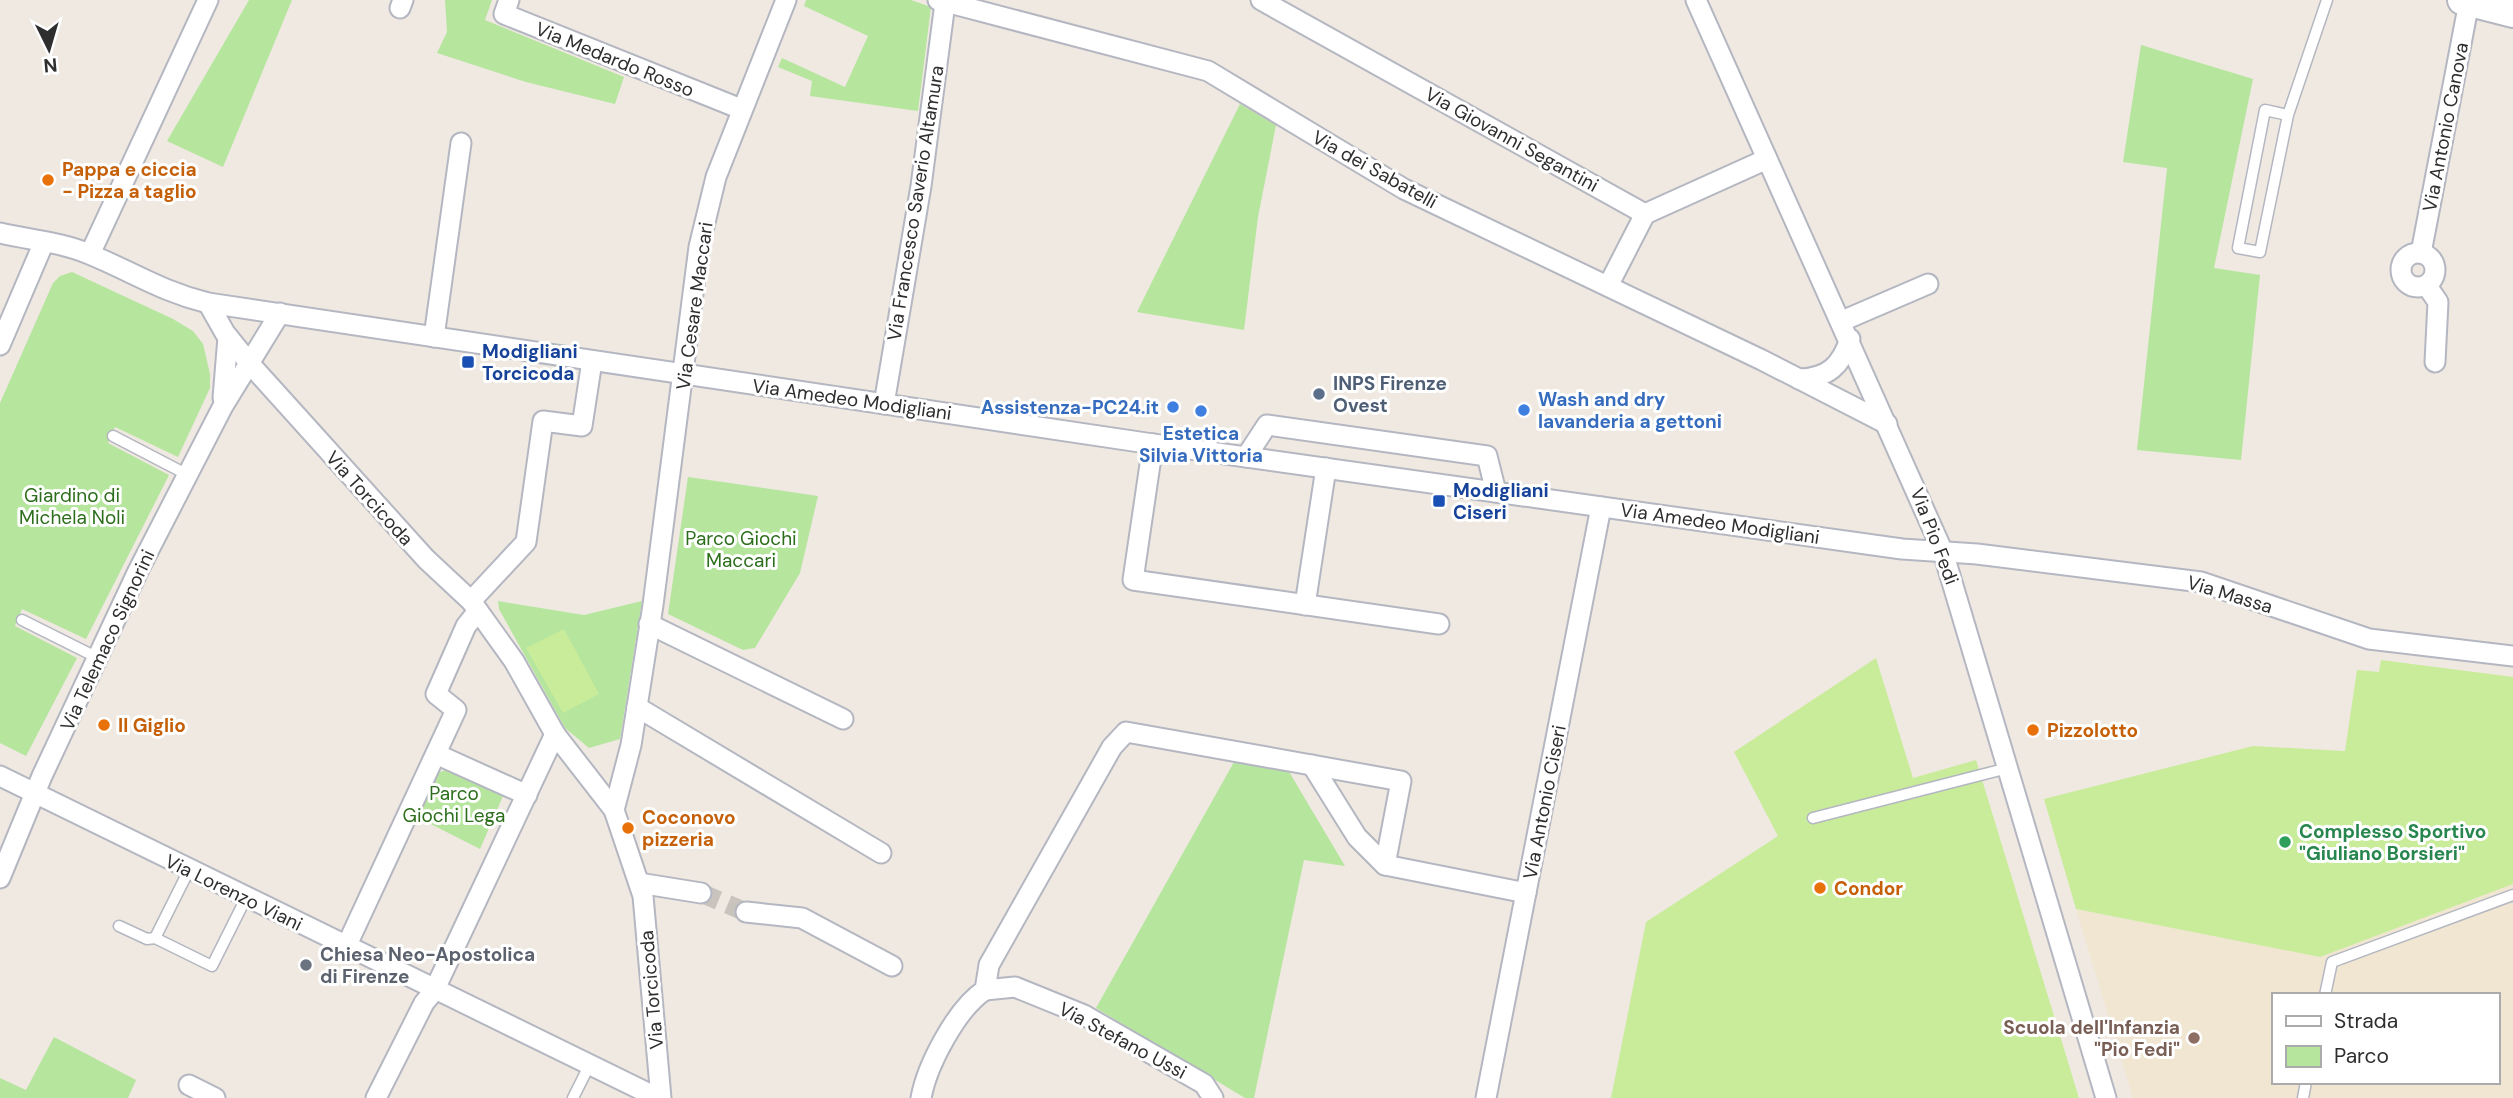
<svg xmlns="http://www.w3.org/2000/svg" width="2513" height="1098" viewBox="0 0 2513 1098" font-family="'DM Sans',sans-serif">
  <rect width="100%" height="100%" fill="#efe9e1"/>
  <path fill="#f0e6d1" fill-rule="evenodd" d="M2513,884V1098H2133L2076,909L2320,957ZM2273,995H2497V1082H2273Z"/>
  <g fill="#b6e59e">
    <path d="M249,0H292L223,167L167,141Z"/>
    <path d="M445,0H492L485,20L624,77L615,104L526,82L437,53L447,32Z"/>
    <path d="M806,0H911L931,7L918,111L810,96L812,81L778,67L782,58L845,87L868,36L804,6Z"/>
    <path d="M2141,45L2253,79L2214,268L2260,275L2241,460L2137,450L2167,168L2123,162Z"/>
    <path d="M1240,104L1276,125L1258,217L1244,330L1137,312Z"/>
    <path d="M72,272L173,319L193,331L203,344L210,374V388L178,457L115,427L108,443L169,475L86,639L22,609L15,626L77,658L26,756L0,743V403L53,283L60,276Z"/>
    <path d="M688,477L818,496L800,573L755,648L743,650L668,614Z"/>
    <path d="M498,601L584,615L642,601L620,739L589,748L565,728L499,609Z"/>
    <path d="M1234,762L1288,770L1345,866L1304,860L1254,1098H1245L1096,1008Z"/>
    <path d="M446,770L503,796L480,849L415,816L434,774Z"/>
    <path d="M54,1037L136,1080L128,1098H0V1078L26,1090Z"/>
  </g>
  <g fill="#c9ec9a">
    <path d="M564,629L599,694L563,713L526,648Z"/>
    <path d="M1876,658L1913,778L1976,760L2079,1098H1611L1646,922L1778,836L1734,752Z"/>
    <path d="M2381,660L2513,677V884L2320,957L2076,909L2044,799L2253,746L2345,751L2357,670L2379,672Z"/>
  </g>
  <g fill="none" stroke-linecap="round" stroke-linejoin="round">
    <path stroke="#c8c4bd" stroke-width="19" stroke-dasharray="19 10" stroke-linecap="butt" d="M701,893L746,912"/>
    <g stroke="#b4b7c1" stroke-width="13">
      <g id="lane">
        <path d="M2288,115L2265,110L2238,248L2260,252L2288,115L2327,0"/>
        <path d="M113,436L188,475"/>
        <path d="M22,620L98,658"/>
        <path d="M1813,818L2008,768"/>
        <path d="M189,870L155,938L212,966L246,898"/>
        <path d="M119,926L147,939L155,938"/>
        <path d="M2325,995L2332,962L2513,895"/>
        <path d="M573,1098L589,1066"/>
        <path d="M2303,1098L2306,1082"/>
      </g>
    </g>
    <g stroke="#b4b7c1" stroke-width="23">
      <g id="street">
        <path d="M509,0L504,14L741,109"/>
        <path d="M938,0L1208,71L1404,189L1762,360L1887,424"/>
        <path d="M1261,0L1645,214L1767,159"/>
        <path d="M1696,0L1943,552L2106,1098"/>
        <path d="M400,8L403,0"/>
        <path d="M0,233C30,240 61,242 89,254C133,272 160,291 208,303L1153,444L1902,549L1977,554L2201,582L2369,639L2513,656"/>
        <circle cx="2418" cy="270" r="17"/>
        <path d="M2421,253L2469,2"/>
        <path d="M90,254L208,0"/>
        <path d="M1608,286L1645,214"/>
        <path d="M2427,286L2438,302L2435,362"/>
        <path d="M208,303L225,333L250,364L426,559L471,601L514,661L555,734L614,810L643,896L661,1098"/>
        <path d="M1842,321L1928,284"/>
        <path d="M434,337L461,143"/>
        <path d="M0,345L44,242"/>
        <path d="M1799,379C1828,378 1841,366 1850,339"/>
        <path d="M223,398L228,337"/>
        <path d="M884,404L921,186L945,3"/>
        <path d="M1153,444L1133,580L1439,624"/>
        <path d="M1246,457L1267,425L1487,456L1496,492"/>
        <path d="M471,601L526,542L543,421L582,426L592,361"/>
        <path d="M1305,605L1326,468"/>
        <path d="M649,624L843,719"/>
        <path d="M637,707L881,853"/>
        <path d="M436,754L527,795"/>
        <path d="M1312,765L1357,837L1385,865L1526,893"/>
        <path d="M0,776L658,1098"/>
        <path d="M614,810L631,745L653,605L699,247L716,177L786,0"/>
        <path d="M0,878L42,776L138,571L223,406L280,313"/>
        <path d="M639,883L701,893"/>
        <path d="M746,912L802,918L892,966"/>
        <path d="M346,947L456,710L436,694L466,626L478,611"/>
        <path d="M985,990L1015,987L1084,1015L1204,1084L1213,1098"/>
        <path d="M189,1085L215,1098"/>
        <path d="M376,1098L424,1003L434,991L555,734"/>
        <path d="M921,1098C927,1065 957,1008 985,990L989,965L1112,747L1126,732L1401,781L1385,865"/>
        <path d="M1486,1098L1601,507"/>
      </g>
    </g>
    <g stroke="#b4b7c1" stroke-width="32">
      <path id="secondary" d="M2462,0L2513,13"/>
    </g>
    <use href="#lane" stroke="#fff" stroke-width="10"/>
    <use href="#street" stroke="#fff" stroke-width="19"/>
    <use href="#secondary" stroke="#fff" stroke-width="28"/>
  </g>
  <g fill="#e8710a" stroke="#fff" stroke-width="2.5">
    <circle cx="48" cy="180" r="7"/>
    <circle cx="104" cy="725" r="7"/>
    <circle cx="2033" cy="730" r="7"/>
    <circle cx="628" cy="828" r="7"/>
    <circle cx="1820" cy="888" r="7"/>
  </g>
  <g fill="#1a4fb4" stroke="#fff" stroke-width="2.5">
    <rect x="461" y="355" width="14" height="14" rx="3.5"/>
    <rect x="1432" y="494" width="14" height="14" rx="3.5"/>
  </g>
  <circle fill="#5c6f8a" stroke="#fff" stroke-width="2.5" cx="1319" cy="394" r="7"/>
  <g fill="#3f7fe0" stroke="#fff" stroke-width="2.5">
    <circle cx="1173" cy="407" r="7"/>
    <circle cx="1524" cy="410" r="7"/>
    <circle cx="1201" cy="411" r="7"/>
  </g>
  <circle fill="#2e9e5b" stroke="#fff" stroke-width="2.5" cx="2285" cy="842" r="7"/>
  <circle fill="#6b7280" stroke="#fff" stroke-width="2.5" cx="306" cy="965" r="7"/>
  <circle fill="#8d6e63" stroke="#fff" stroke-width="2.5" cx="2194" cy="1038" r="7"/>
  <g text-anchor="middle" stroke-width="6" stroke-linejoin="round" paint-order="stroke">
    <g font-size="19" fill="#2e2e2e" stroke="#fff">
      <text transform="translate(615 59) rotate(22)" y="7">Via Medardo Rosso</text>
      <text transform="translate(2445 127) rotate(-79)" y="7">Via Antonio Canova</text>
      <text transform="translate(1512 139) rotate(29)" y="7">Via Giovanni Segantini</text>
      <text transform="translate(1375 169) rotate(29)" y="7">Via dei Sabatelli</text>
      <text transform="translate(915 203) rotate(-81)" y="7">Via Francesco Saverio Altamura</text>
      <text transform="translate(694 306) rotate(-82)" y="7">Via Cesare Maccari</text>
      <text transform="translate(852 399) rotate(8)" y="7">Via Amedeo Modigliani</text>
      <text transform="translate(370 498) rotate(48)" y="7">Via Torcicoda</text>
      <text transform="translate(1720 523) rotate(8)" y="7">Via Amedeo Modigliani</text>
      <text transform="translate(1935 536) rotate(69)" y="7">Via Pio Fedi</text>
      <text transform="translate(2230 594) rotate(17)" y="7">Via Massa</text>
      <text transform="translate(107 640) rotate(-65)" y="7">Via Telemaco Signorini</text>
      <text transform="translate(1544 802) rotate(-79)" y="7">Via Antonio Ciseri</text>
      <text transform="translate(234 892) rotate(26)" y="7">Via Lorenzo Viani</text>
      <text transform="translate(651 990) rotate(-95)" y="7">Via Torcicoda</text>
      <text transform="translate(1123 1040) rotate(28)" y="7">Via Stefano Ussi</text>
    </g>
    <g font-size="19" font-weight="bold" fill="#c56008" stroke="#fff" text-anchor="start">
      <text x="62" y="176">Pappa e ciccia<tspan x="62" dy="22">- Pizza a taglio</tspan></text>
      <text x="118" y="732">Il Giglio</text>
      <text x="2047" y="737">Pizzolotto</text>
      <text x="642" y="824">Coconovo<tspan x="642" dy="22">pizzeria</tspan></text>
      <text x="1834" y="895">Condor</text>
    </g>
    <g font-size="19" font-weight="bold" fill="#164399" stroke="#fff" text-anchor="start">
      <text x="482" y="358">Modigliani<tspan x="482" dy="22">Torcicoda</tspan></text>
      <text x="1453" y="497">Modigliani<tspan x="1453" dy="22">Ciseri</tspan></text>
    </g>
    <g font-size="19" font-weight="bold" fill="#4e5e75" stroke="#fff" text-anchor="start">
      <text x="1333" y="390">INPS Firenze<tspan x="1333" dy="22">Ovest</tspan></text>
    </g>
    <g font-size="19" font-weight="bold" fill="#366cbe" stroke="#fff" text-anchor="start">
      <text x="1538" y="406">Wash and dry<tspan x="1538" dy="22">lavanderia a gettoni</tspan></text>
      <text x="1159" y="414" text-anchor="end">Assistenza-PC24.it</text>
      <text x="1201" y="440" text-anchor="middle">Estetica<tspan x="1201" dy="22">Silvia Vittoria</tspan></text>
    </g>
    <g font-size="19" fill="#2c6e1b" stroke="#fff">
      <text x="72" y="502">Giardino di<tspan x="72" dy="22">Michela Noli</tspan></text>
      <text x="741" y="545">Parco Giochi<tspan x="741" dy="22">Maccari</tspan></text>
      <text x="454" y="800">Parco<tspan x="454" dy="22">Giochi Lega</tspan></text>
    </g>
    <g font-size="19" font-weight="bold" fill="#27864d" stroke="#fff" text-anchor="start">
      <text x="2299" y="838">Complesso Sportivo<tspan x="2299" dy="22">"Giuliano Borsieri"</tspan></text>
    </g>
    <g font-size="19" font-weight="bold" fill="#5b616d" stroke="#fff" text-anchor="start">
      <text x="320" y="961">Chiesa Neo-Apostolica<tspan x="320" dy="22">di Firenze</tspan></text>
    </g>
    <g font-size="19" font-weight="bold" fill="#785e54" stroke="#fff" text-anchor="end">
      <text x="2180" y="1034">Scuola dell'Infanzia<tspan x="2180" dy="22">"Pio Fedi"</tspan></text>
    </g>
  </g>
  <rect x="2272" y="993" width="228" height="91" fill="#ffffff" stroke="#ababab" stroke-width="2"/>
  <rect x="2286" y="1016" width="35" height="10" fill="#ffffff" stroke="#ababab" stroke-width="2"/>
  <text x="2334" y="1028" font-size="21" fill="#2e2e2e">Strada</text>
  <rect x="2286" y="1046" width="35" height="21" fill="#b6e59e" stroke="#ababab" stroke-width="2"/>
  <text x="2334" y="1063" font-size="21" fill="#2e2e2e">Parco</text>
  <g transform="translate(49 49) rotate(175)" stroke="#ffffff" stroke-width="5" paint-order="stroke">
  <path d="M0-5L12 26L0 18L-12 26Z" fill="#2e2e2e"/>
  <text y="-10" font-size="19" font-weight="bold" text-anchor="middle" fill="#2e2e2e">N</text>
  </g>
</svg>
